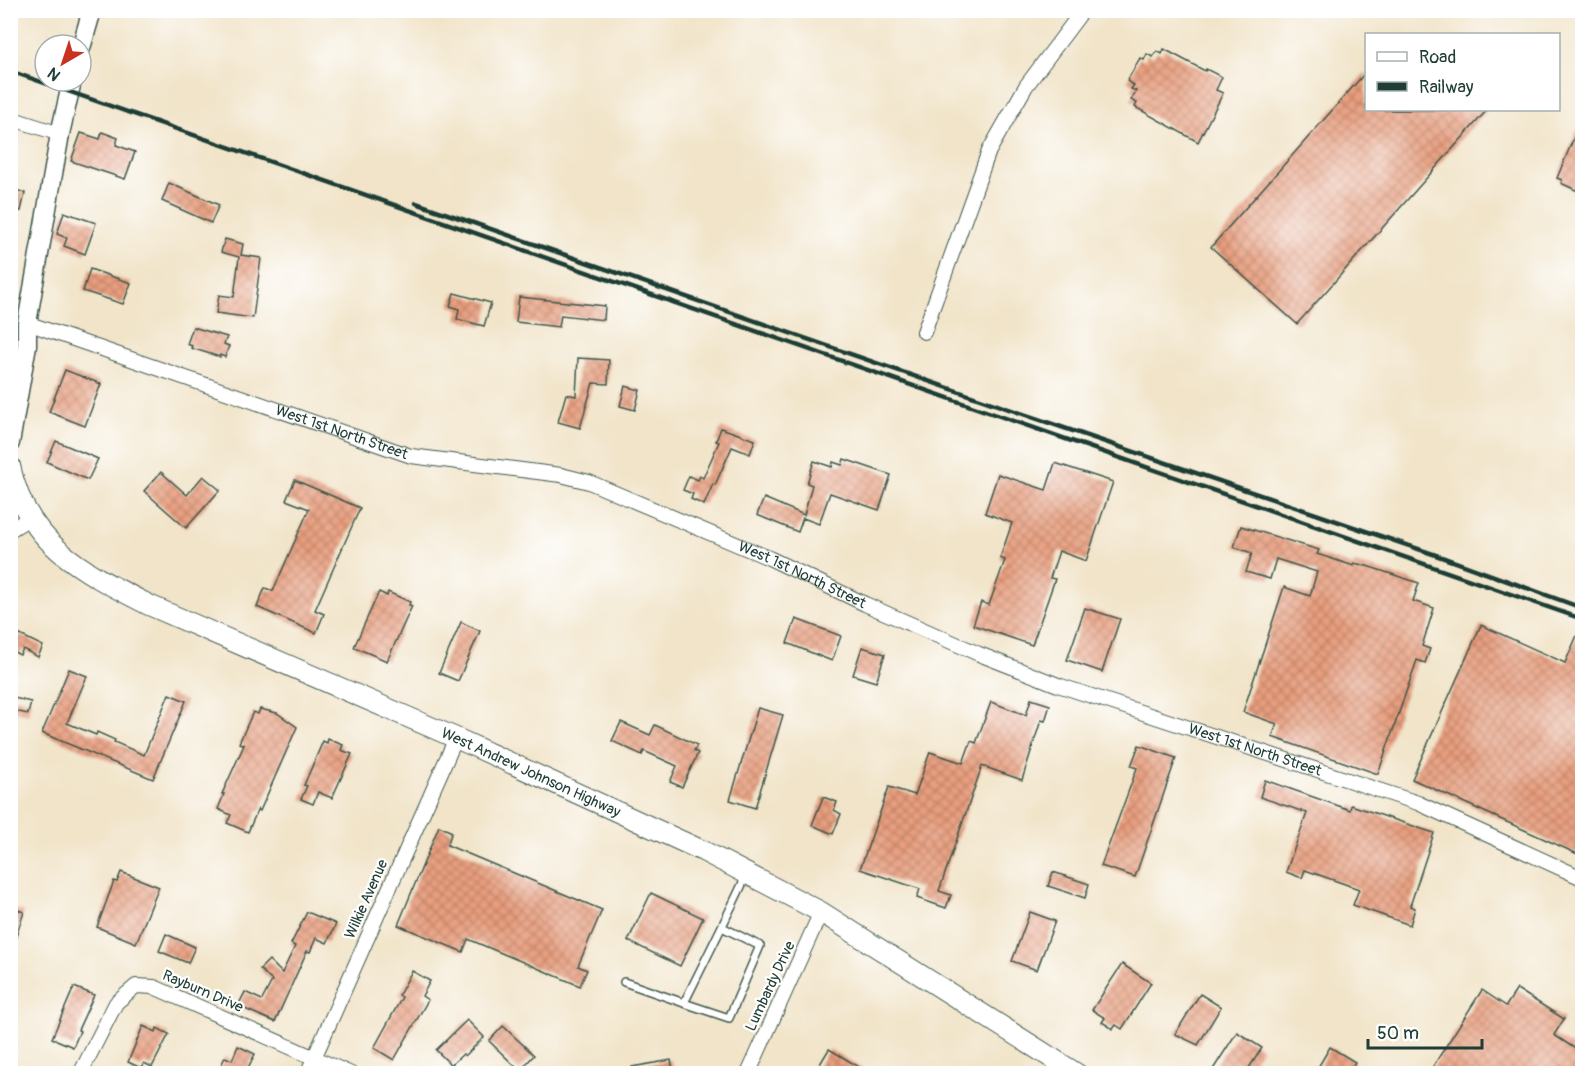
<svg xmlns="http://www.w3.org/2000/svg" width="1593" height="1084" viewBox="0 0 1593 1084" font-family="Pangolin,sans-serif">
  <defs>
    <pattern id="building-cross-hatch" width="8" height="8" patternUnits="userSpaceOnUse" patternTransform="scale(1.5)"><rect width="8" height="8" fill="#e99e7e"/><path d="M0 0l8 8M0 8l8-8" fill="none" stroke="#bc8268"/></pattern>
  </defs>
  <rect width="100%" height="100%" fill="#fff"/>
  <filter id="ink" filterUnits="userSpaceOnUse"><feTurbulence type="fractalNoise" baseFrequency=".0167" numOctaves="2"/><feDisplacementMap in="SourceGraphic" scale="12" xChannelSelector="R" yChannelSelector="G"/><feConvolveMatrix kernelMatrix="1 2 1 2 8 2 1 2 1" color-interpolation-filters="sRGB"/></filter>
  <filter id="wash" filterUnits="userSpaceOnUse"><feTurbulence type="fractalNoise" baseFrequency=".008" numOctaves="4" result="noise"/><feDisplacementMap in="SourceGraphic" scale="24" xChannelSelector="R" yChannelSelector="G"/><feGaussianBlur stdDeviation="1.35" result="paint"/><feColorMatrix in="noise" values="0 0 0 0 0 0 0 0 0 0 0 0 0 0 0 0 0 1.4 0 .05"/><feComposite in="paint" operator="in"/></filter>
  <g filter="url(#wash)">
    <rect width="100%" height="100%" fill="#f1e4c9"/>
    <g id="blocks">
      <g fill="url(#building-cross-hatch)">
        <path d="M1164,49L1205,71L1206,69L1222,77L1216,90L1223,93L1198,142L1135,107L1137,103L1131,100L1136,91L1131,89L1134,85L1127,81L1140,58L1144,60L1147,54L1153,57L1157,51L1162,54Z"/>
        <path d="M1366,72V110H1487L1297,324L1211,247Z"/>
        <path d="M1582,118V193L1561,183L1562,180L1557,178Z"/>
        <path d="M102,132L118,138L116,145L135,152L125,179L71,161L81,133L100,139Z"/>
        <path d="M169,183L219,205L211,223L162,201Z"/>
        <path d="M10,188L25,193L21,211L10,208Z"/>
        <path d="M64,212L96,223L85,254L64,246L67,238L57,234Z"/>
        <path d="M225,239L243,244L241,255L261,258L253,318L216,313L219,295L234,297L239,257L221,252Z"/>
        <path d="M90,269L131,283L123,304L83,291Z"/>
        <path d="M454,293L491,303L484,326L457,319L459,309L450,306Z"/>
        <path d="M519,297L605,306L604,320L561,315L559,327L516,322Z"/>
        <path d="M193,327L227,337L224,344L229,346L225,357L220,355V357L191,348L192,346L187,344Z"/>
        <path d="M578,358L609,360L608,384L593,383L580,428L558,422L566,394L576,396Z"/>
        <path d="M65,370L101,384L85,426L49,412Z"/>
        <path d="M625,386L640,390L635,410L620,406Z"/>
        <path d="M721,428L755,440L750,454L732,447L715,485L713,484L704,505L691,499L693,494L683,490L689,476L698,480L700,476L703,478L719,442L716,441Z"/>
        <path d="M56,441L98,459L88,480L47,462Z"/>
        <path d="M844,459L891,475L879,510L830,493L819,524L803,518L798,532L757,515L764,498L804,515L812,485L807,483L814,461L832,467L833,462L842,465Z"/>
        <path d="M1055,463L1113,482L1086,561L1059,551L1050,578L1055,579L1032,645L973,625L981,602L989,605L1005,560L1000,558L1012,523L985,513L998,474L1046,490Z"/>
        <path d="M161,472L187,495L203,476L220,490L186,528L144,491Z"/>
        <path d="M295,480L360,508L315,610L324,614L316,633L257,607L265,588L273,591L309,509L286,500Z"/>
        <path d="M1241,526L1319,550L1317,554L1354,566V563L1367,566L1419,583L1413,601L1434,608L1422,646L1430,649L1425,663L1417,660L1378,774L1272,737L1277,724L1243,712L1284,587L1310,596L1317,572L1276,559L1270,579L1246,572L1252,553L1234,547Z"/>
        <path d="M379,592L387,596L388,592L410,602L409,605L412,606L387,661L354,647Z"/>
        <path d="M1085,608L1120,619L1102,672L1067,660Z"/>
        <path d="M796,619L841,636L832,661L787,643Z"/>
        <path d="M461,622L480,631L458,681L439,673Z"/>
        <path d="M1582,624V856L1412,779L1481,625L1565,663Z"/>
        <path d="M10,630L43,646L38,657L23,649L20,655L10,650Z"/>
        <path d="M862,647L885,654L876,682L853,675Z"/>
        <path d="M69,669L87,676L67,723L96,735L97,732L115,740L114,742L144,755L169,694L186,701L153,779L42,733Z"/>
        <path d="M10,697L31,702L28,714L10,710Z"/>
        <path d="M1031,699L1050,705L1045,721L1041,720L1022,780L982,766L939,891L951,895L946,908L917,898L920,889L860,869L889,787L915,795L930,752L963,763L971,741L976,743L991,702L1026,715Z"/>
        <path d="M758,708L783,715L755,808L730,800Z"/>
        <path d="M260,709L277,713L297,727L260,811L258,809L248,832L227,823L231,815L218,809L224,794H222L244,745L239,743L253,712L258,714Z"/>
        <path d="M621,722L650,735L655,725L697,745L694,751L698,753L682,787L670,782L677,766L644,751L642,755L612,741Z"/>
        <path d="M328,739L343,745L341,750L352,754L332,798L318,792L313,804L301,799L307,786L304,785L323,741L327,743Z"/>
        <path d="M1139,745L1176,758L1135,877L1101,866L1137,768L1131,766Z"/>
        <path d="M1265,780L1350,810L1351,805L1434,833L1410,906L1415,908L1410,925L1353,905L1359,889L1305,870L1302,878L1286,872L1307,813L1260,797Z"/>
        <path d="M823,797L837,802L834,810L841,814L833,834L812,825Z"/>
        <path d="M439,826L452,832L447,845L602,910L578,966L587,970L580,986L468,939L463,952L398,925Z"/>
        <path d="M121,872L159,887L136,943L97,927L114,881L117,882Z"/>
        <path d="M1053,872L1089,884L1085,898L1048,886Z"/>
        <path d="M651,893L703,918L680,966L628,941Z"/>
        <path d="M10,907L24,912L13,946H10Z"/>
        <path d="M307,912L336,924L327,943L316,938L310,952L307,951L275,1022L238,1006L245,992L262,1000L272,981L260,969L269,960L282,973L295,946L291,944Z"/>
        <path d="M1030,912L1055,921L1037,970L1012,961Z"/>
        <path d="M166,934L195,947L188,963L159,951Z"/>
        <path d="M1122,964L1151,983L1122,1029L1116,1025L1113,1029L1102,1022L1105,1018L1092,1010Z"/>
        <path d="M412,971L430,981L422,996L428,1000L394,1060L374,1048L402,997L399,995Z"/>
        <path d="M74,987L94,995L78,1030L80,1031L73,1047L52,1038Z"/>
        <path d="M1517,989L1564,1019L1554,1035L1582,1053V1074H1428L1482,990L1506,1006Z"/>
        <path d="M1200,994L1221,1007L1198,1045L1175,1034Z"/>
        <path d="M467,1020L484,1037L465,1056L463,1054L451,1065L436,1050Z"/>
        <path d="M143,1026L156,1032L157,1028L169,1034L152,1067L144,1063L141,1068L128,1062Z"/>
        <path d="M503,1026L534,1055L520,1071L489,1041Z"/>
        <path d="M1237,1032L1262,1048L1245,1074H1210Z"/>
        <path d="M238,1046L255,1054L248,1068L260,1074H217L225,1057L232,1060Z"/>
        <path d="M1330,1047L1355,1062L1348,1074H1314Z"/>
        <path d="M829,1049L871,1074H814Z"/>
        <path d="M671,1060L674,1074H632V1067Z"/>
      </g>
    </g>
  </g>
  <g filter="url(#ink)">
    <use href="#blocks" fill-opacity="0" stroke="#3e564a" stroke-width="1.5"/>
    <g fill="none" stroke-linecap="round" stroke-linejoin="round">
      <g stroke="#3e564a" stroke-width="10">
        <g id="service">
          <path d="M722,927L760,946L729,1018L684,1003C705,961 726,919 746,876"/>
          <path d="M624,982L684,1003"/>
        </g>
      </g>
      <g stroke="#3e564a" stroke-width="16">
        <g id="minor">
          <path d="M10,118L60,134"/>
          <path id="s1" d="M27,323L411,456L561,475L589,482L769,558L865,604L979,654L1058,685L1418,803L1582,878"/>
          <path d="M924,332L989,151L1026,86L1083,10"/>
          <path d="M10,530L31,517"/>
          <path d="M80,1074L116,1003L136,986L154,987L351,1074"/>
          <path d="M307,1074L456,738"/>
          <path d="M748,1074L821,912"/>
        </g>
      </g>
      <g stroke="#3e564a" stroke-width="21">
        <g id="tertiary">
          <path d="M81,48L92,10"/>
          <path d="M10,443L27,345V323L60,134L72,81"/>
        </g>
      </g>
      <g stroke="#3e564a" stroke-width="22">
        <g id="secondary">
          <path id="s2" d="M10,466C26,544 84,572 149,605L456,738L703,851L821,912L1077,1074"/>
        </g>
      </g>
      <use href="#service" stroke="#fff" stroke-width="7"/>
      <use href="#minor" stroke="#fff" stroke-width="14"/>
      <use href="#tertiary" stroke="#fff" stroke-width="18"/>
      <use href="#secondary" stroke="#fff" stroke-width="20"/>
      <g stroke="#1f3d34" stroke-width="4.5">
        <path d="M10,71L1582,619"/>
        <path d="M416,203L1032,417L1433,554L1582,608"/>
      </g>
    </g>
  </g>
  <g text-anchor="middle" stroke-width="4.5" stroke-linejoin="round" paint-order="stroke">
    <g font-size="15" fill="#1f3d34" stroke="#fff">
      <text dy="5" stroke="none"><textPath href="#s1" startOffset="333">West 1st North Street</textPath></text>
      <text dy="5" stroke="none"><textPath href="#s1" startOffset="819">West 1st North Street</textPath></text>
      <text dy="5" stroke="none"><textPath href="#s1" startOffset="1305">West 1st North Street</textPath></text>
      <text dy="5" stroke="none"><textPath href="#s2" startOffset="622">West Andrew Johnson Highway</textPath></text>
      <text transform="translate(366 899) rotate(-66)" y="5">Wilkie Avenue</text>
      <text transform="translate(770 986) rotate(-65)" y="5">Lumbardy Drive</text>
      <text transform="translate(203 991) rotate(23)" y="5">Rayburn Drive</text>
    </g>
  </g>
  <rect width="1593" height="1084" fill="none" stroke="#fff" stroke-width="36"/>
  <rect x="1365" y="33" width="195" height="78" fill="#ffffff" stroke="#a5b1ae" stroke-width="1.5"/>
  <rect x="1377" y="52" width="30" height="9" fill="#ffffff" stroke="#a5b1ae" stroke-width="1.5"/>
  <text x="1419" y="63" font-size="18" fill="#1f3d34">Road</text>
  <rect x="1377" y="82" width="30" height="9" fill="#1f3d34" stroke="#a5b1ae" stroke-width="1.5"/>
  <text x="1419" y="93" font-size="18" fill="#1f3d34">Railway</text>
  <g transform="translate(63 63) rotate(219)"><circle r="28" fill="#ffffff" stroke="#a5b1ae" stroke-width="1.5"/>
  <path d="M0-4.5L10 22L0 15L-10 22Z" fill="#c8321e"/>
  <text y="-9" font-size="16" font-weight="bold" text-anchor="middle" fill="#1f3d34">N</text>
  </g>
  <path d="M1368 1039v9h114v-9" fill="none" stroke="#1f3d34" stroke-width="3"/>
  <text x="1377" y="1039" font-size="18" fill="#1f3d34" stroke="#ffffff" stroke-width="4.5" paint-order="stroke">50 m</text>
</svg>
